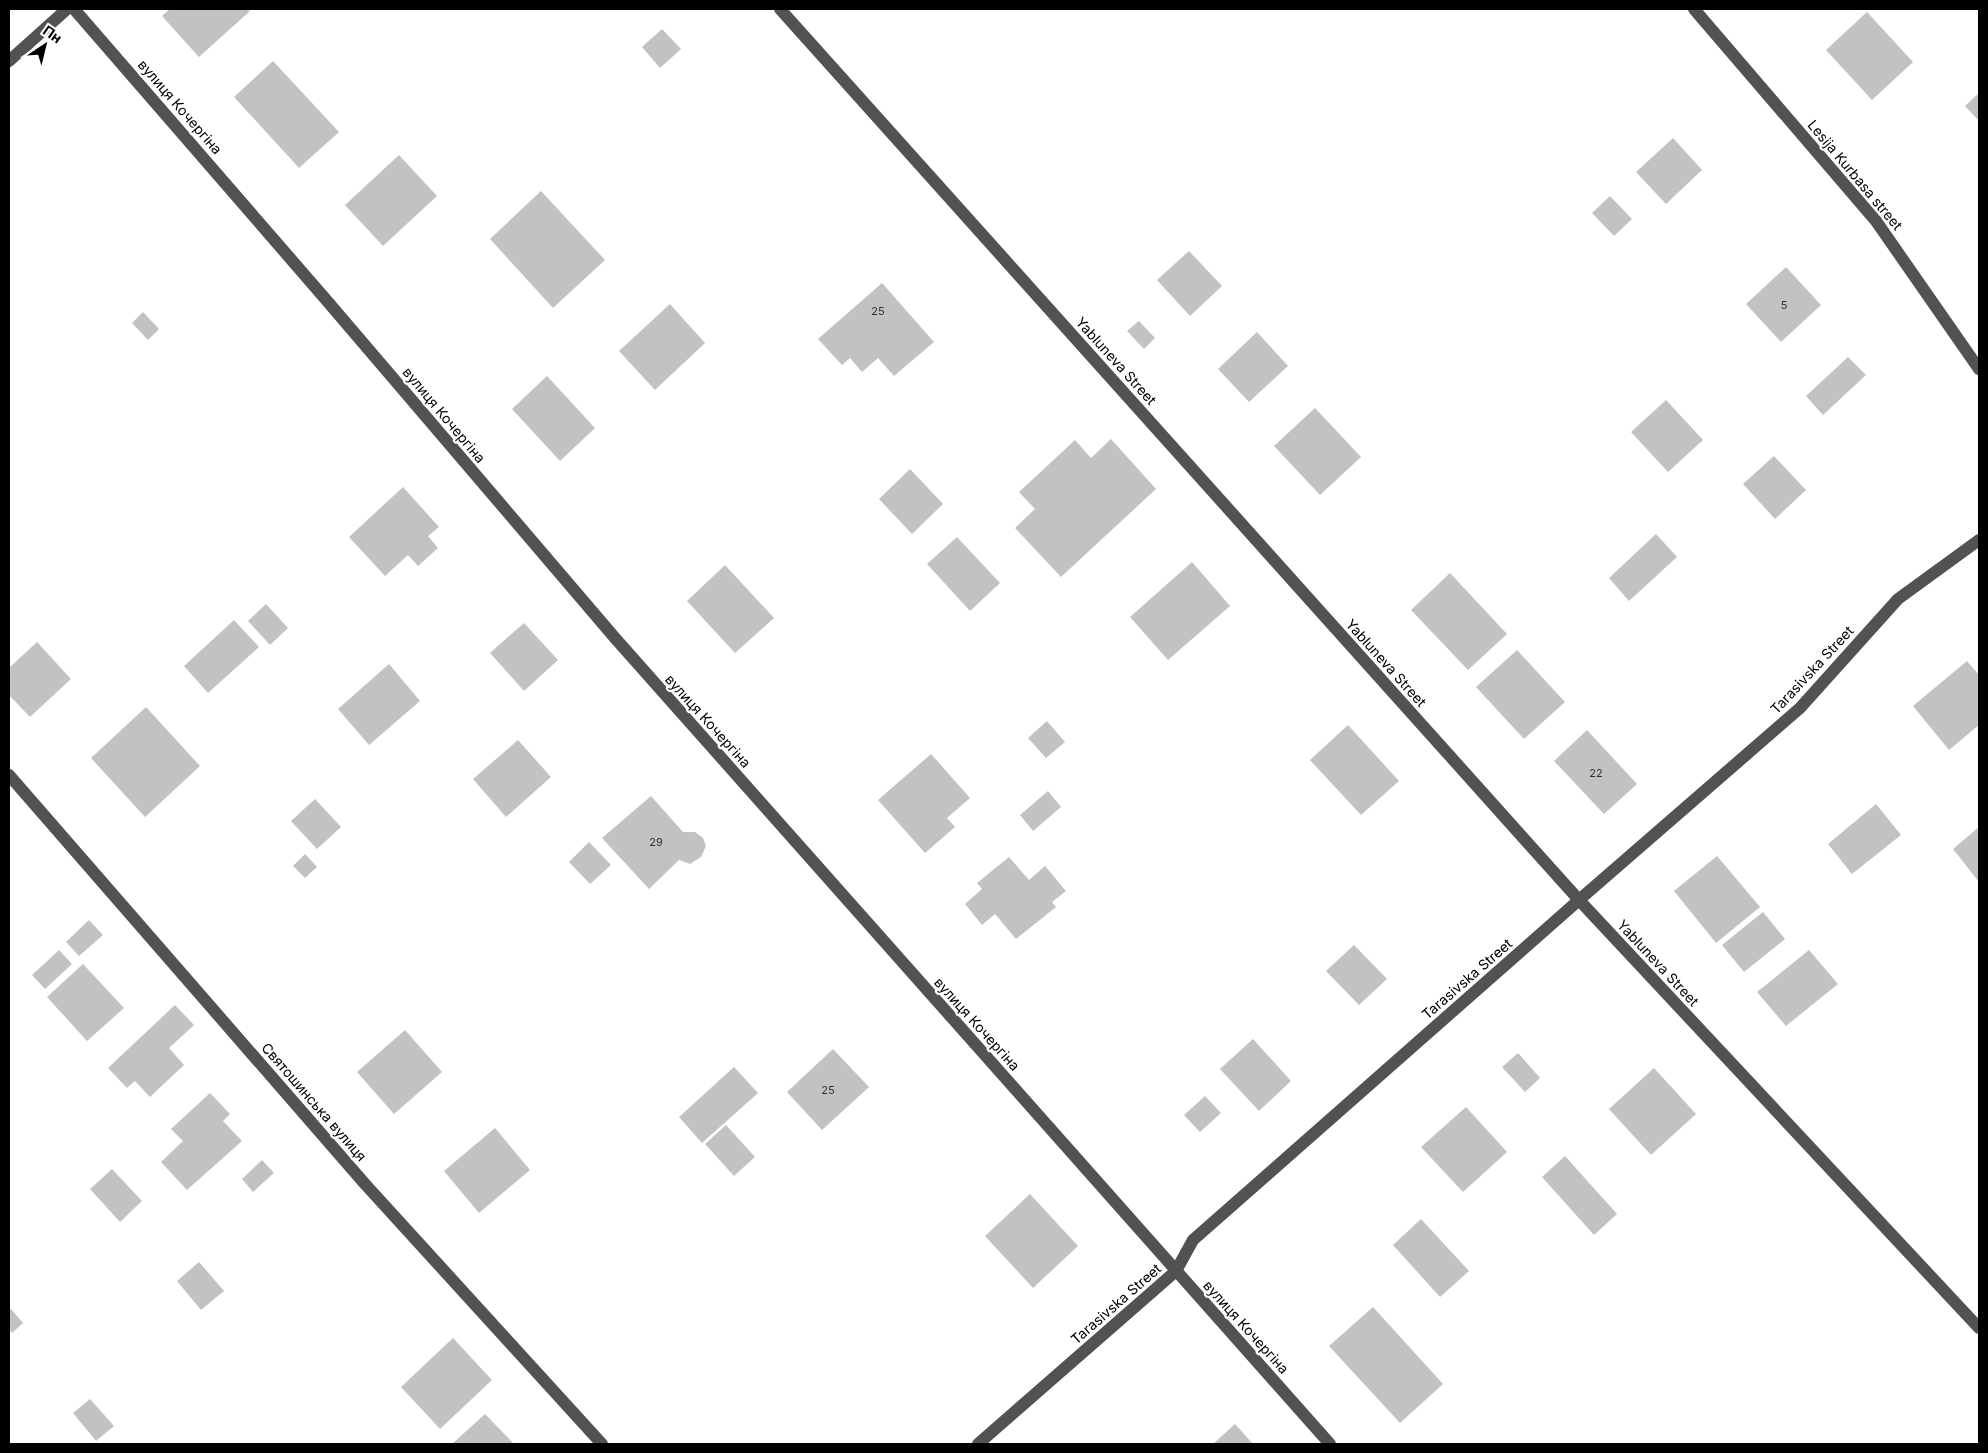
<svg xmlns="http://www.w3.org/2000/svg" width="1988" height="1453" viewBox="0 0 1988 1453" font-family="Inter,sans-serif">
  <rect width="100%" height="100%" fill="#fff"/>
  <g fill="#c2c2c2">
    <path d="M170,9H247L250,11L199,57L162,16Z"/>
    <path d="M1867,12L1913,62L1872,100L1826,50Z"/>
    <path d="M662,29L681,49L660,68L642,47Z"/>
    <path d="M273,61L339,132L299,168L234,97Z"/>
    <path d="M1979,93V121L1965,106Z"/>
    <path d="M1673,138L1702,170L1666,204L1636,172Z"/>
    <path d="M399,155L437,196L383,246L345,205Z"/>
    <path d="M541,191L605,260L553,308L490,239Z"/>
    <path d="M1610,196L1632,219L1614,236L1592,213Z"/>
    <path d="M1189,251L1222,286L1190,316L1157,280Z"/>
    <path d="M1786,267L1821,305L1781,342L1746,304Z"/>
    <path d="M882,283L934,342L894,376L878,358L862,372L850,358L842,365L818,339Z"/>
    <path d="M670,304L705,343L655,390L619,351Z"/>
    <path d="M143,312L159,329L148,340L132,323Z"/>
    <path d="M1139,321L1155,338L1144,349L1127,331Z"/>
    <path d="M1257,332L1288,366L1249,402L1218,369Z"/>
    <path d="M1848,357L1866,375L1823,415L1806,396Z"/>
    <path d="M547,376L595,428L560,461L512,409Z"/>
    <path d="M1666,400L1703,440L1668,472L1631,432Z"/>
    <path d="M1315,408L1361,457L1320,495L1274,446Z"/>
    <path d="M1111,439L1156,489L1061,577L1015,528L1035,509L1019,492L1075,440L1091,458Z"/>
    <path d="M1774,456L1806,490L1775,519L1743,484Z"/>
    <path d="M910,469L943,504L912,534L879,499Z"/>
    <path d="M403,487L439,527L428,536L438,548L418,566L408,555L385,576L349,537Z"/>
    <path d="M1656,534L1677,557L1629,601L1609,578Z"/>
    <path d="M957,537L1000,583L970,611L927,564Z"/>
    <path d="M1192,562L1230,606L1168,660L1130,617Z"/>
    <path d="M725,565L774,618L735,653L687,601Z"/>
    <path d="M1450,573L1507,634L1468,670L1411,610Z"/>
    <path d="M266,604L288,628L270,645L248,621Z"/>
    <path d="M234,620L259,647L208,693L184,666Z"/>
    <path d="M524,623L558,660L524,691L490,653Z"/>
    <path d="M37,642L71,679L30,717L9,695V668Z"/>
    <path d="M1517,650L1565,702L1524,739L1476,687Z"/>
    <path d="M1967,661L1979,675V725L1949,750L1913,706Z"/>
    <path d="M389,664L420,701L369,745L338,709Z"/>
    <path d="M146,707L200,766L145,817L91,758Z"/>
    <path d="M1047,721L1065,742L1046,758L1028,738Z"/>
    <path d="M1348,725L1399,781L1361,815L1310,760Z"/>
    <path d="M1587,730L1637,784L1604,814L1554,761Z"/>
    <path d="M518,740L551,777L506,817L473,779Z"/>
    <path d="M931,754L970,798L947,818L955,827L925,853L878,800Z"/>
    <path d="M1048,791L1061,807L1033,831L1020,815Z"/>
    <path d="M651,796L683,832H695L703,838L706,846L701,857L690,864L679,860L649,889L602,838Z"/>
    <path d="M315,799L341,827L317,849L291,821Z"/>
    <path d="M1876,804L1901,835L1852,874L1828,844Z"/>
    <path d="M1979,827V882L1953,849Z"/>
    <path d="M589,842L611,865L590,884L569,862Z"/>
    <path d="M305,854L317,867L305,878L293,866Z"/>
    <path d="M1717,856L1760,907L1716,943L1674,891Z"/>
    <path d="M1009,857L1029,880L1045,866L1066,891L1052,902L1056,907L1016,939L995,914L982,925L965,904L982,889L977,883Z"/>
    <path d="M1763,912L1785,939L1744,972L1722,945Z"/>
    <path d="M89,920L103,935L79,956L66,942Z"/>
    <path d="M1354,945L1387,979L1359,1005L1326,971Z"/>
    <path d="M59,950L72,964L45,989L32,975Z"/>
    <path d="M1809,950L1838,984L1786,1026L1757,992Z"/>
    <path d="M83,964L124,1008L87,1041L47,997Z"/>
    <path d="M175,1005L194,1025L169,1048L184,1065L150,1097L135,1081L127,1088L108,1068Z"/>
    <path d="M405,1030L442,1072L394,1114L357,1072Z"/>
    <path d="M1253,1039L1291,1081L1259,1111L1220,1069Z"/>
    <path d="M833,1049L869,1087L822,1130L787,1092Z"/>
    <path d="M1518,1053L1540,1078L1525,1092L1502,1067Z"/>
    <path d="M734,1067L758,1093L702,1143L679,1117Z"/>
    <path d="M1654,1068L1696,1114L1651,1155L1609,1109Z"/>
    <path d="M210,1093L230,1114L223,1121L242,1141L187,1190L161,1162L183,1141L171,1129Z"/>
    <path d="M1205,1096L1221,1113L1200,1132L1184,1115Z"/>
    <path d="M1466,1107L1507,1152L1463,1192L1421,1147Z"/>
    <path d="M726,1125L755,1157L734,1176L705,1144Z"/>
    <path d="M495,1128L530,1170L479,1213L444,1171Z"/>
    <path d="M1565,1156L1617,1214L1594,1235L1542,1177Z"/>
    <path d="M262,1160L274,1173L253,1192L242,1179Z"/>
    <path d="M112,1169L142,1201L120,1222L90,1189Z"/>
    <path d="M1030,1194L1078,1246L1033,1288L985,1236Z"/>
    <path d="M1421,1219L1469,1271L1440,1297L1393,1245Z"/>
    <path d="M199,1262L224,1291L201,1310L177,1281Z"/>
    <path d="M1373,1307L1443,1384L1400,1423L1329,1346Z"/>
    <path d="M11,1309L23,1323L12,1333L9,1329V1310Z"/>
    <path d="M453,1338L492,1380L440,1429L401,1387Z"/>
    <path d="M90,1399L114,1426L96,1441L73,1413Z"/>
    <path d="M485,1414L514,1444H452Z"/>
    <path d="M1235,1424L1253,1444H1213Z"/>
  </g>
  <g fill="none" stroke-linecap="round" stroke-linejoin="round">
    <g stroke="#525252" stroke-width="12">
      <path d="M74,9L328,302L615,638L1330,1444"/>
      <path d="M780,9L1579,900L1979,1328"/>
      <path d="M1694,9L1876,221L1979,369"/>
      <path d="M9,61L67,9"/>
      <path d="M9,775L365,1184L602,1444"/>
      <path d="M978,1444L1176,1271L1193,1240L1579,900L1800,708L1898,599L1979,540"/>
    </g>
  </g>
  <g text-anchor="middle" stroke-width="4.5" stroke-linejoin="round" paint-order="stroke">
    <g font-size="11" fill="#303030">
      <text x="1784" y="309">5</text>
      <text x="878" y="315">25</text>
      <text x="1596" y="777">22</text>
      <text x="656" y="846">29</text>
      <text x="828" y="1094">25</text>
    </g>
    <g font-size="14" fill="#000" stroke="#fff">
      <text transform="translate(180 107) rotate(49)" y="5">вулиця Кочергіна</text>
      <text transform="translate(1855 175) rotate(50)" y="5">Lesija Kurbasa street</text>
      <text transform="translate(1116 361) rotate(48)" y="5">Yabluneva Street</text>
      <text transform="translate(444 415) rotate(50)" y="5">вулиця Кочергіна</text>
      <text transform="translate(1386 663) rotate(48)" y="5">Yabluneva Street</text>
      <text transform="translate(1812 670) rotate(-47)" y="5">Tarasivska Street</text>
      <text transform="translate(708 721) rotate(48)" y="5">вулиця Кочергіна</text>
      <text transform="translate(1658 963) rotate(47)" y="5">Yabluneva Street</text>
      <text transform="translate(1467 979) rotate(-41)" y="5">Tarasivska Street</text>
      <text transform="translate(977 1024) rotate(48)" y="5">вулиця Кочергіна</text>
      <text transform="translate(314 1102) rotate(49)" y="5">Святошинська вулиця</text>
      <text transform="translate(1116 1304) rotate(-41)" y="5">Tarasivska Street</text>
      <text transform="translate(1246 1327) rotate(48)" y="5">вулиця Кочергіна</text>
    </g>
  </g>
  <rect width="1988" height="1453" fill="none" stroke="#000000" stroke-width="20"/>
  <g transform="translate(45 45) rotate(35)" stroke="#ffffff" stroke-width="4" paint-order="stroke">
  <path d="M0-4L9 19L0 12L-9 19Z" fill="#000000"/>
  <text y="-8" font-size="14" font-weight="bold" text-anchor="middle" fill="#000000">Пн</text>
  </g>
</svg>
